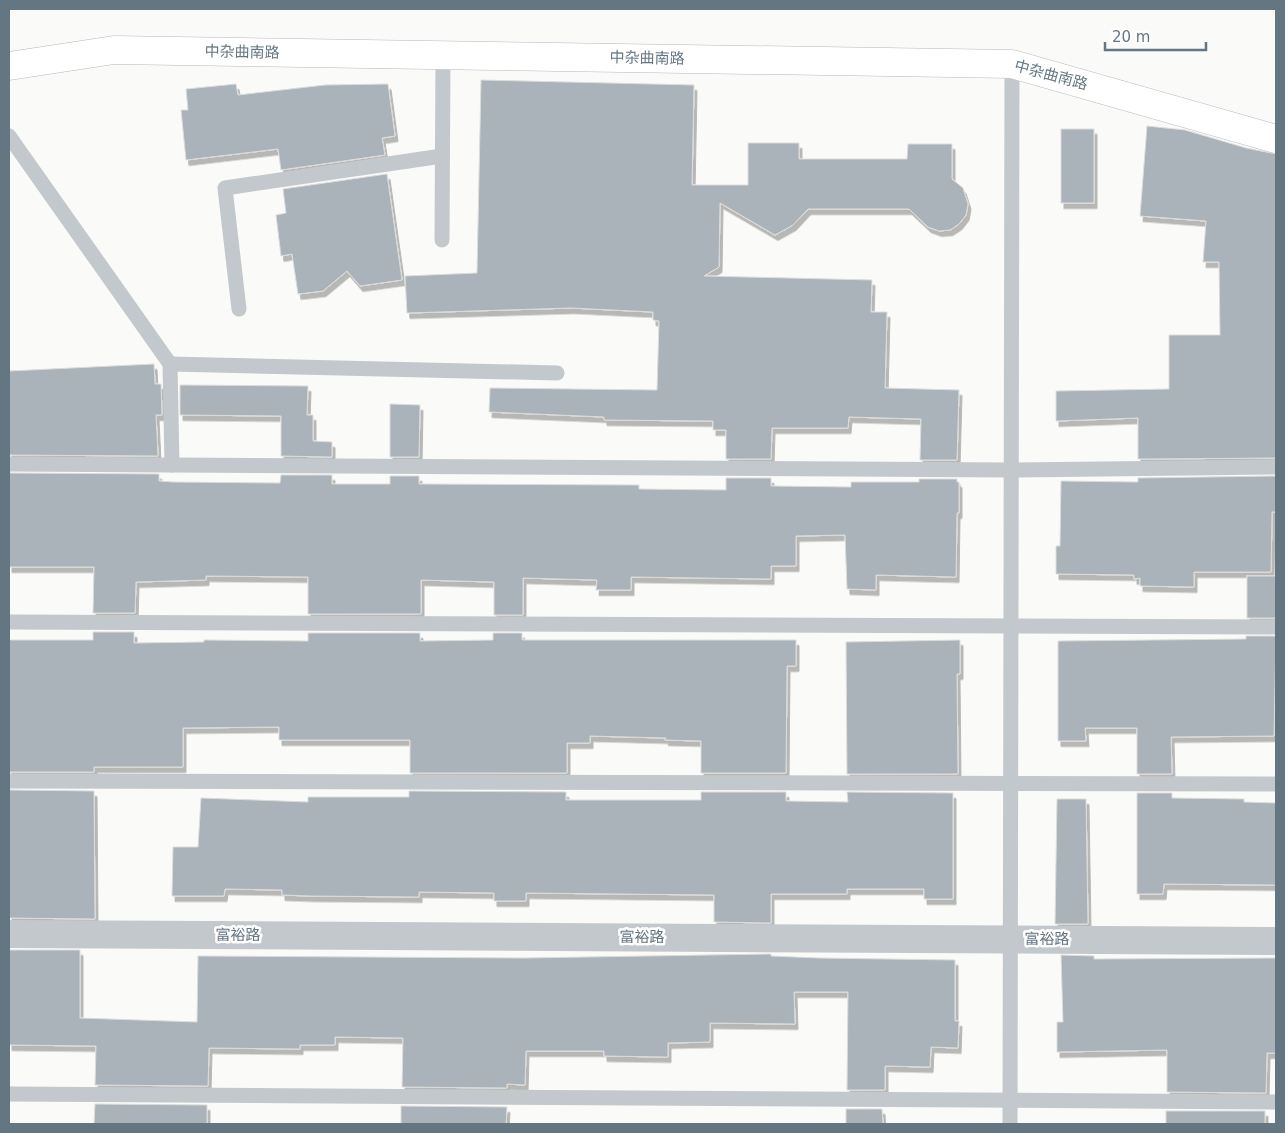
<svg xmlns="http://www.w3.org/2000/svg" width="1285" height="1133" viewBox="0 0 1285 1133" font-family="'DejaVu Sans','Noto Sans SC',sans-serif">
  <defs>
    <filter id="shadow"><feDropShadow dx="3" dy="5.5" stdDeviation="0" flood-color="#0004"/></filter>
  </defs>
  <rect width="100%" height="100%" fill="#fafaf8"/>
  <g fill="#aab3b9" stroke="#dcdcda" filter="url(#shadow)">
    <path d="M481,80L694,85L692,185H748V143H799V159H907L908,144H952V179L963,188L968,204L966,215L959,224L950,230L939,231L928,227L909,209H808L793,225L775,235L720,203L719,267L704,276L872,280L871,312H887L885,388L959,390L957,460H920L921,419L849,417L848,428H772L771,459H726V430H713V421L604,420V417L489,412L490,388L657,390L659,321L653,320V312L571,308L407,313L405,276L477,273Z"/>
    <path d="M236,84L238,95L325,85L388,84L395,136L382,138L385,155L281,170L278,149L186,160L181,110H188L186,89Z"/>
    <path d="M1147,126L1185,130L1246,148L1276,154V458L1138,459V418L1056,421V391L1169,389V335H1220L1219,262H1203L1206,221L1140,216Z"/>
    <rect x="1061" y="129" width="33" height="74"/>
    <path d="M387,174L402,280L360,286L347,271L323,291L298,294L292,254L281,256L276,215L286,213L283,189Z"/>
    <path d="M154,364L155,384H161L162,415H156L158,456L9,455V371Z"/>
    <path d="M180,385L308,386L307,415H313V441L332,442V457L281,456V416L180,415Z"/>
    <path d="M390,404L420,405L419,457H390Z"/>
    <path d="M9,473L159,474V481L173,482L280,483L281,475H332V484H390V476H419V484L639,485V489L726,490V478H771V486L851,487V482H919V479H957V482H959V513H957L956,577L876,575V590L847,589L845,535L796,536V566H771V579L631,577V590H596L597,580L523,578V615H494V582L421,580V614H308V577L206,576V580L136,582L135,613H93L94,567H9Z"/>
    <path d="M1276,476V512H1272L1271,572H1194V587L1140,586V578L1134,579V575L1056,574V546H1060L1061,481L1138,482V478Z"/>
    <rect x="1247" y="576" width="29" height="42"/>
    <path d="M93,632H134V643L204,642V640L308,641V633H420V641L493,640V633H522V640H796V666H787L786,773H701V741L665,740L666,738L590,736V743H567V773H410V740H279V727L183,728V767H94V772H9V640H93Z"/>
    <path d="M1246,636H1276L1274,736L1171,737L1172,774H1137V728H1085L1086,741H1058V641L1246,639Z"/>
    <path d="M960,640V674H957L958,774H847L846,642Z"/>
    <path d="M9,790L94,791L95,919L9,918Z"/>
    <path d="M409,791L566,792V800H701V792H786V801L848,802L847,792L953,793V899H924V889H847V894H771V923L714,922V895L526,893V901H494V893L419,892V897L310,896L282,895V890L225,889L224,896H172L173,847H198L201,798L308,802V797H409Z"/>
    <path d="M1137,793H1172V798L1244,799V802L1276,803V885L1164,884L1163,894H1137Z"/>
    <path d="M1057,799H1086L1088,924H1055Z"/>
    <path d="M9,950H80V1018L197,1022L198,956L524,958L771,954V956L819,958L955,960V1021H959L958,1048L931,1047L930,1067L885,1066V1090H847L848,992H794L795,1024L710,1023V1042L668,1043V1057L604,1056V1051H526L525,1085L507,1084V1088L402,1087L403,1038L335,1037V1045H300V1049L209,1048L208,1086L95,1085L96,1046L9,1045Z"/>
    <path d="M1061,955L1094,956V959L1276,958V1053H1267L1266,1093L1167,1092V1050L1057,1052V1022H1063Z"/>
    <path d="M95,1104L207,1105V1124H94Z"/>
    <path d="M401,1106L507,1107L506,1124H401Z"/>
    <path d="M846,1109H882L883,1124H846Z"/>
    <rect x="1166" y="1111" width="99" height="13"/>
  </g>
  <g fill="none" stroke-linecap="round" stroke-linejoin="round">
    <g stroke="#b3babf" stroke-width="29">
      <path id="secondary" d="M9,66L114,50L1012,64L1276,139"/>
    </g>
    <g stroke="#c3c8cc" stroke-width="15">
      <path d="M9,136L170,364L172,465"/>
      <path d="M442,240L443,55"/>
      <path d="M239,309L225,188L442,156"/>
      <path d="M170,364L557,373"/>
      <path d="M9,464L1011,470L1276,467"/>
      <path d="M9,622L1276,627"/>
      <path d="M9,781L1276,784"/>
      <path d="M9,1094L1276,1102"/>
      <path d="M1010,1124L1012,64"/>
    </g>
    <path stroke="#c3c8cc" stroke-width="28" d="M9,934L1276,941"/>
    <use href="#secondary" stroke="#fff" stroke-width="28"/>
  </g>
  <g text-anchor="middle" stroke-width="5" stroke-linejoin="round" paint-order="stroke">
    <g font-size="15" fill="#657683" stroke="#fff">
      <text transform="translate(242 52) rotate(1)" y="5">中杂曲南路</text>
      <text transform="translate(647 58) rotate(1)" y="5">中杂曲南路</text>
      <text transform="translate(1051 75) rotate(15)" y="5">中杂曲南路</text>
      <text x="238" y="940">富裕路</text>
      <text x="642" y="942">富裕路</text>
      <text x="1047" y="944">富裕路</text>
    </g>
  </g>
  <rect width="1285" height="1133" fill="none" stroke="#657683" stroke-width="20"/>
  <path d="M1105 42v8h101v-8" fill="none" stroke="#657683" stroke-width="2.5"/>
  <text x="1112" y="42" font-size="15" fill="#657683" stroke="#ffffff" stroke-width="4" paint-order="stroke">20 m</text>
</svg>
